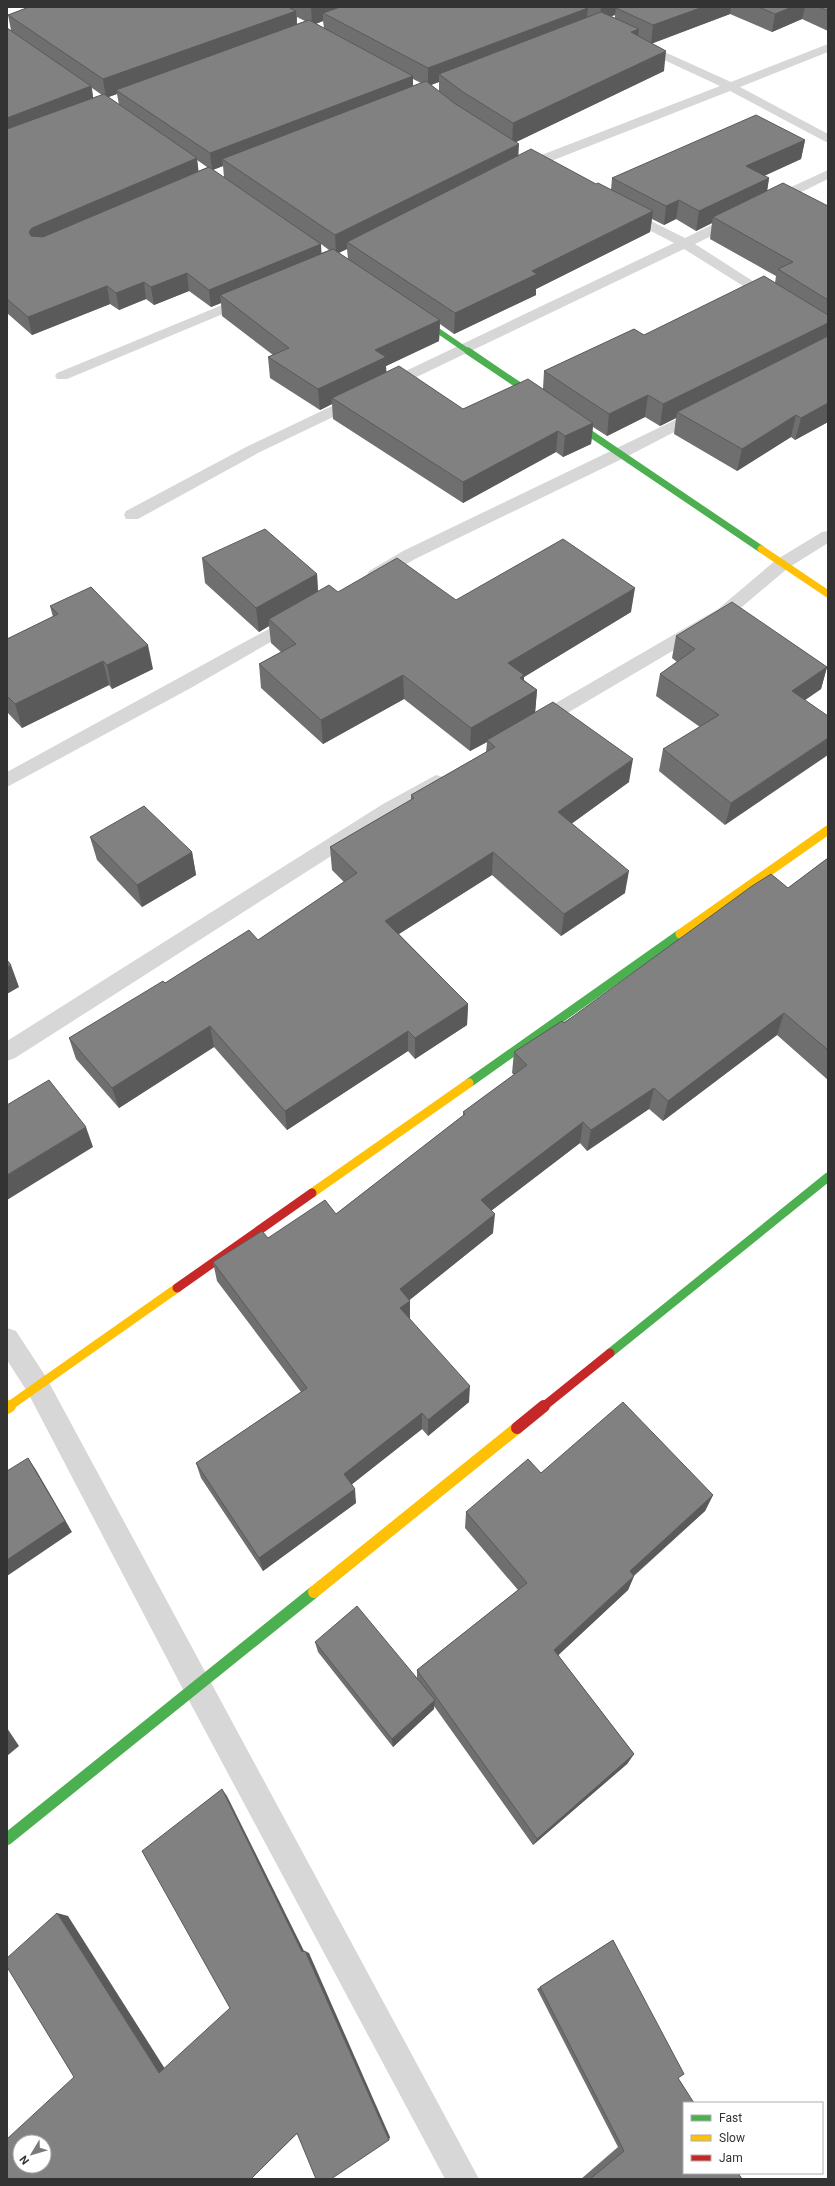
<svg xmlns="http://www.w3.org/2000/svg" width="835" height="2186" viewBox="0 0 835 2186" font-family="Roboto,sans-serif">
  <rect width="100%" height="100%" fill="#fff"/>
  <g fill="none" stroke-linecap="round" stroke-linejoin="round">
    <g fill="#d7d7d7" fill-rule="evenodd">
      <path d="M638,40L731,82L828,44V52L740,87L828,134V143L730,91L523,172H513L512,169L513,166L720,86L634,46L632,44Z"/>
      <path d="M828,170V179L773,206L768,207L761,203L763,200Z"/>
      <path d="M625,208L685,238L734,214H744L746,217L744,220L695,244L781,299L774,303L769,302L684,249L260,452L138,519H126L124,515L126,511L248,446L674,243L620,215L618,212L620,209Z"/>
      <path d="M249,294L256,298L254,301L67,379H57L55,376L57,373Z"/>
      <path d="M702,407L707,409L710,412L707,415L626,457L415,559L381,579L375,580L369,579L367,575L369,571L403,551Z"/>
      <path d="M828,531V543L788,568L730,617L542,728L536,729L530,728L527,723L530,718L718,609L776,560L822,532Z"/>
      <path d="M296,614L302,616L305,620L302,624L189,689L7,787V772Z"/>
      <path d="M436,775L443,777L445,782L443,787L397,814L15,1058L7,1061V1041L383,804Z"/>
      <path d="M7,1328L16,1331L46,1377L479,2179H445L186,1695L28,1393L7,1360Z"/>
    </g>
    <path stroke="#4caf50" stroke-width="5.5" d="M415,315L469,352"/>
    <path stroke="#4caf50" stroke-width="7" d="M468,351L761,549"/>
    <g stroke="#4caf50" stroke-width="9">
      <path d="M469,1083L680,934"/>
      <path d="M610,1353L828,1177"/>
    </g>
    <path stroke="#4caf50" stroke-width="12" d="M7,1839L314,1592"/>
    <path stroke="#ffc107" stroke-width="7" d="M761,549L828,594"/>
    <g stroke="#ffc107" stroke-width="9">
      <path d="M680,934L828,830"/>
      <path d="M312,1193L469,1083"/>
      <path d="M8,1407L177,1288"/>
    </g>
    <g stroke="#ffc107" stroke-width="12">
      <path d="M7,1408L10,1406"/>
      <path d="M314,1592L517,1428"/>
    </g>
    <g stroke="#c62828" stroke-width="9">
      <path d="M177,1288L312,1193"/>
      <path d="M543,1407L610,1353"/>
    </g>
    <path stroke="#c62828" stroke-width="12" d="M517,1428L544,1406"/>
  </g>
  <g fill="#6f6f6f" fill-rule="evenodd">
    <path d="M29,7H828V31L802,19L772,32L730,14L652,43L664,71L516,142L518,155L611,190L612,178L805,140L801,159L764,176L769,178L767,191L828,206V422L795,440L791,437L737,471L674,434L676,418L660,426L645,417L607,436L593,427L591,444L563,457L556,452L463,503L333,419L332,404L320,410L270,378L268,357L273,355L222,316L221,303L211,307L189,291L154,305L146,299L119,310L110,304L32,335L7,313V28L11,30L8,15ZM615,15V18L611,16ZM297,17L305,21L297,24ZM323,21L324,28L316,24ZM413,79L421,83L413,86ZM439,82V91L431,85ZM92,88L102,95L93,98ZM117,94L119,105L108,97ZM197,160L207,167H208L198,171ZM223,166L224,177L213,170ZM652,219L664,225L676,219L696,231L712,223L710,239L776,276L775,283L644,335L544,371L543,389L463,409L386,372V366L439,341L440,324L454,334L536,295V289L650,232ZM321,244L329,250L321,253ZM347,249L348,259L339,253Z"/>
    <path d="M202,558L317,574L318,591L631,612L524,677V680L537,690L535,712L629,782L571,824L625,893L561,936L492,875L399,934L468,1004L467,1025L415,1059L408,1051L287,1130L214,1047L119,1108L76,1059L69,1038L165,983L258,940L344,882L332,870L330,847L411,800V795L486,752L487,742L470,751L404,699L323,744L261,688L259,664L281,652L271,643L269,626L259,632L205,583Z"/>
    <path d="M50,606L153,669L112,689L109,685L22,728L7,712V639L53,617Z"/>
    <path d="M676,636L827,667L821,689L805,700L725,825L659,771L663,749L700,727L656,696L660,674L677,662L672,658Z"/>
    <path d="M90,837L192,852L196,875L142,907L97,860Z"/>
    <path d="M828,858V1080L777,1035L663,1121L649,1109L587,1151L580,1143L491,1211L493,1233L409,1300L410,1319L469,1402L428,1436L422,1429L352,1484L356,1503L263,1571L201,1478L196,1463L301,1392L217,1281L213,1262L268,1238L336,1214L463,1116V1112L514,1075L512,1073L514,1052L788,888Z"/>
    <path d="M541,1473L713,1495L705,1511L634,1576L628,1590L558,1655L634,1754L627,1764L533,1845L434,1706V1709L393,1747L318,1652L315,1642L417,1679V1670L518,1590L465,1528L466,1512Z"/>
    <path d="M613,1940L678,2078L742,2179H581L618,2147L537,1989L608,1943Z"/>
  </g>
  <g fill="#5a5a5a">
    <path d="M311,7H363L323,13V21L312,25Z"/>
    <path d="M601,7H634L616,8L615,15L600,20Z"/>
    <path d="M703,7H731L730,14L651,44L653,25Z"/>
    <path d="M792,7H805L802,19L772,32L775,14Z"/>
    <path d="M588,8L586,26L439,74V82L428,86V68Z"/>
    <path d="M296,11L297,30L116,90L117,94L106,98L103,79Z"/>
    <path d="M639,29L636,49L631,32Z"/>
    <path d="M666,51L664,71L512,144L513,123Z"/>
    <path d="M413,76V93L222,159L223,166L212,170L210,153Z"/>
    <path d="M91,86L94,102L7,136V118Z"/>
    <path d="M805,140L801,159L742,186L746,166Z"/>
    <path d="M519,144L518,163L347,242V249L336,254L335,235Z"/>
    <path d="M197,158L199,175L35,246L29,232L32,228Z"/>
    <path d="M769,178L766,198L713,217L712,223L696,231L699,211Z"/>
    <path d="M679,200L676,219L664,225L666,206Z"/>
    <path d="M653,211L650,232L536,289V295L454,334L455,313L532,271Z"/>
    <path d="M321,244L322,261L220,295L221,303L211,307L209,290Z"/>
    <path d="M187,273L189,291L154,305L151,287Z"/>
    <path d="M144,282L146,299L119,310L116,293Z"/>
    <path d="M107,286L110,304L32,335L28,317Z"/>
    <path d="M440,320L439,341L386,366L387,378L332,398V404L320,410L318,389L375,350Z"/>
    <path d="M828,323V343L677,412L676,418L660,426L663,404Z"/>
    <path d="M648,395L645,417L607,436L609,414Z"/>
    <path d="M828,403V422L795,440L801,418Z"/>
    <path d="M796,415L791,437L737,471L742,449Z"/>
    <path d="M593,423L591,444L563,457L565,436Z"/>
    <path d="M558,431L556,452L463,503V482Z"/>
    <path d="M317,574L318,598L269,619V626L259,632L256,608Z"/>
    <path d="M635,588L631,612L524,677L522,698L537,690L535,714L487,740V742L470,751L471,728L508,663Z"/>
    <path d="M148,645L153,669L112,689L107,665Z"/>
    <path d="M103,661L109,685L22,728L15,704Z"/>
    <path d="M827,667L821,689L786,713L792,691Z"/>
    <path d="M403,675L404,699L323,744L321,720Z"/>
    <path d="M828,738V755L725,825L731,803Z"/>
    <path d="M633,759L629,782L556,835L558,812Z"/>
    <path d="M192,852L196,875L142,907L137,885Z"/>
    <path d="M493,852L492,875L386,942L385,921Z"/>
    <path d="M629,871L625,893L561,936L564,914Z"/>
    <path d="M11,965L19,987L7,994V967Z"/>
    <path d="M468,1004L467,1025L415,1059V1038Z"/>
    <path d="M784,1013L777,1035L663,1121L668,1101Z"/>
    <path d="M210,1026L214,1047L119,1108L112,1088Z"/>
    <path d="M408,1031V1051L287,1130L285,1111Z"/>
    <path d="M654,1088L649,1109L587,1151L591,1130Z"/>
    <path d="M583,1122L580,1143L479,1220L481,1200Z"/>
    <path d="M86,1127L93,1147L7,1200V1175Z"/>
    <path d="M495,1214L493,1233L401,1307L400,1289Z"/>
    <path d="M410,1301V1319L401,1326L400,1308Z"/>
    <path d="M470,1386L469,1402L428,1436V1420Z"/>
    <path d="M422,1413V1429L346,1489L344,1474Z"/>
    <path d="M28,1458L36,1470L72,1532L7,1576V1560Z"/>
    <path d="M355,1489L356,1503L263,1571L259,1558Z"/>
    <path d="M713,1495L705,1511L623,1585L630,1571Z"/>
    <path d="M634,1576L628,1590L550,1663L554,1650Z"/>
    <path d="M435,1700L434,1709L393,1747L392,1739Z"/>
    <path d="M7,1728L19,1746L7,1756Z"/>
    <path d="M634,1754L627,1764L533,1845L537,1839Z"/>
    <path d="M222,1789L227,1796L306,1955L302,1952Z"/>
    <path d="M57,1913L68,1916L167,2072L159,2073Z"/>
    <path d="M305,1951L309,1953L390,2137L389,2140Z"/>
    <path d="M301,2130L251,2179L297,2133Z"/>
  </g>
  <g fill="#818181" stroke="#5a5a5a" fill-rule="evenodd">
    <path d="M29,7H288L296,11L103,79L8,15Z"/>
    <path d="M340,7H587L588,8L428,68L323,13Z"/>
    <path d="M618,7H703L653,25L616,8Z"/>
    <path d="M759,7H792L775,14Z"/>
    <path d="M819,7H828V11Z"/>
    <path d="M601,12L639,29L631,32L666,51L513,123L463,92L439,74Z"/>
    <path d="M309,20L413,76L210,153L116,90Z"/>
    <path d="M7,28L91,86L7,118Z"/>
    <path d="M426,81L454,103L519,144L335,235L222,159Z"/>
    <path d="M104,94L197,158L32,228L29,232L31,236L43,237L209,167L321,244L209,290L187,273L151,287L144,282L116,293L107,286L28,317L7,299V129Z"/>
    <path d="M756,115L805,140L746,166L769,178L699,211L679,200L666,206L612,178Z"/>
    <path d="M531,149L596,184L598,183L653,211L532,271L537,274L455,313L347,242Z"/>
    <path d="M783,183L828,206V300L778,269L793,262L713,217Z"/>
    <path d="M333,249L440,320L375,350L386,357L318,389L268,357L289,348L220,295Z"/>
    <path d="M764,276L828,315V323L663,404L648,395L609,414L544,371L634,329L644,335Z"/>
    <path d="M828,336V403L801,418L796,415L742,449L677,412Z"/>
    <path d="M399,366L463,409L528,379L593,423L565,436L558,431L463,482L332,398Z"/>
    <path d="M265,529L317,574L256,608L202,558Z"/>
    <path d="M563,539L635,588L508,663L524,675L520,678L537,690L471,728L403,675L321,720L259,664L296,644L269,619L329,585L338,592L397,558L456,600Z"/>
    <path d="M91,587L148,645L107,665L103,661L15,704L7,696V639L58,614L50,606Z"/>
    <path d="M732,602L827,667L792,691L828,716V738L731,803L663,749L719,715L660,674L695,649L676,636Z"/>
    <path d="M553,702L633,759L558,812L629,871L564,914L493,852L385,921L468,1004L415,1038L408,1031L285,1111L210,1026L112,1088L69,1038L163,981L165,983L249,930L258,940L357,873L330,847L414,798L411,795L495,747L487,740Z"/>
    <path d="M144,806L192,852L137,885L90,837Z"/>
    <path d="M828,858V1050L784,1013L668,1101L654,1088L591,1130L583,1122L481,1200L495,1214L400,1289L410,1301L400,1308L470,1386L428,1420L422,1413L344,1474L355,1489L259,1558L196,1463L307,1388L213,1262L262,1231L268,1238L325,1200L336,1214L465,1114L463,1112L527,1065L514,1052L562,1021L564,1023L752,886L771,874L788,888Z"/>
    <path d="M7,960L11,965L7,967Z"/>
    <path d="M49,1080L86,1127L7,1175V1105Z"/>
    <path d="M623,1402L713,1495L630,1571L634,1576L554,1650L634,1754L537,1839L417,1670L527,1583L466,1512L528,1459L541,1473Z"/>
    <path d="M28,1458L65,1521L7,1560V1471Z"/>
    <path d="M357,1606L435,1700L392,1739L315,1642Z"/>
    <path d="M7,1735L9,1739L7,1741Z"/>
    <path d="M222,1789L302,1952L305,1951L389,2140L331,2179H316L297,2133L251,2179H7V2139L74,2077L7,1967V1958L57,1913L159,2073L230,2008L142,1851ZM20,2142H44V2166H20Z"/>
    <path d="M613,1940L684,2074L678,2078L694,2103H684V2173H738L742,2179H590L624,2151L540,1987Z"/>
  </g>
  <rect width="835" height="2186" fill="none" stroke="#333333" stroke-width="16"/>
  <rect x="683" y="2102" width="140" height="72" fill="#ffffff" stroke="#adadad"/>
  <rect x="691" y="2115" width="20" height="6" fill="#4caf50" stroke="#adadad"/>
  <text x="719" y="2122" font-size="12" fill="#333333">Fast</text>
  <rect x="691" y="2135" width="20" height="6" fill="#ffc107" stroke="#adadad"/>
  <text x="719" y="2142" font-size="12" fill="#333333">Slow</text>
  <rect x="691" y="2155" width="20" height="6" fill="#c62828" stroke="#adadad"/>
  <text x="719" y="2162" font-size="12" fill="#333333">Jam</text>
  <g transform="translate(32 2154) rotate(232)"><circle r="19" fill="#ffffff" stroke="#adadad"/>
  <path d="M0-3L7 15L0 10L-7 15Z" fill="#7a7a7a"/>
  <text y="-6" font-size="11" font-weight="bold" text-anchor="middle" fill="#333333">N</text>
  </g>
</svg>
